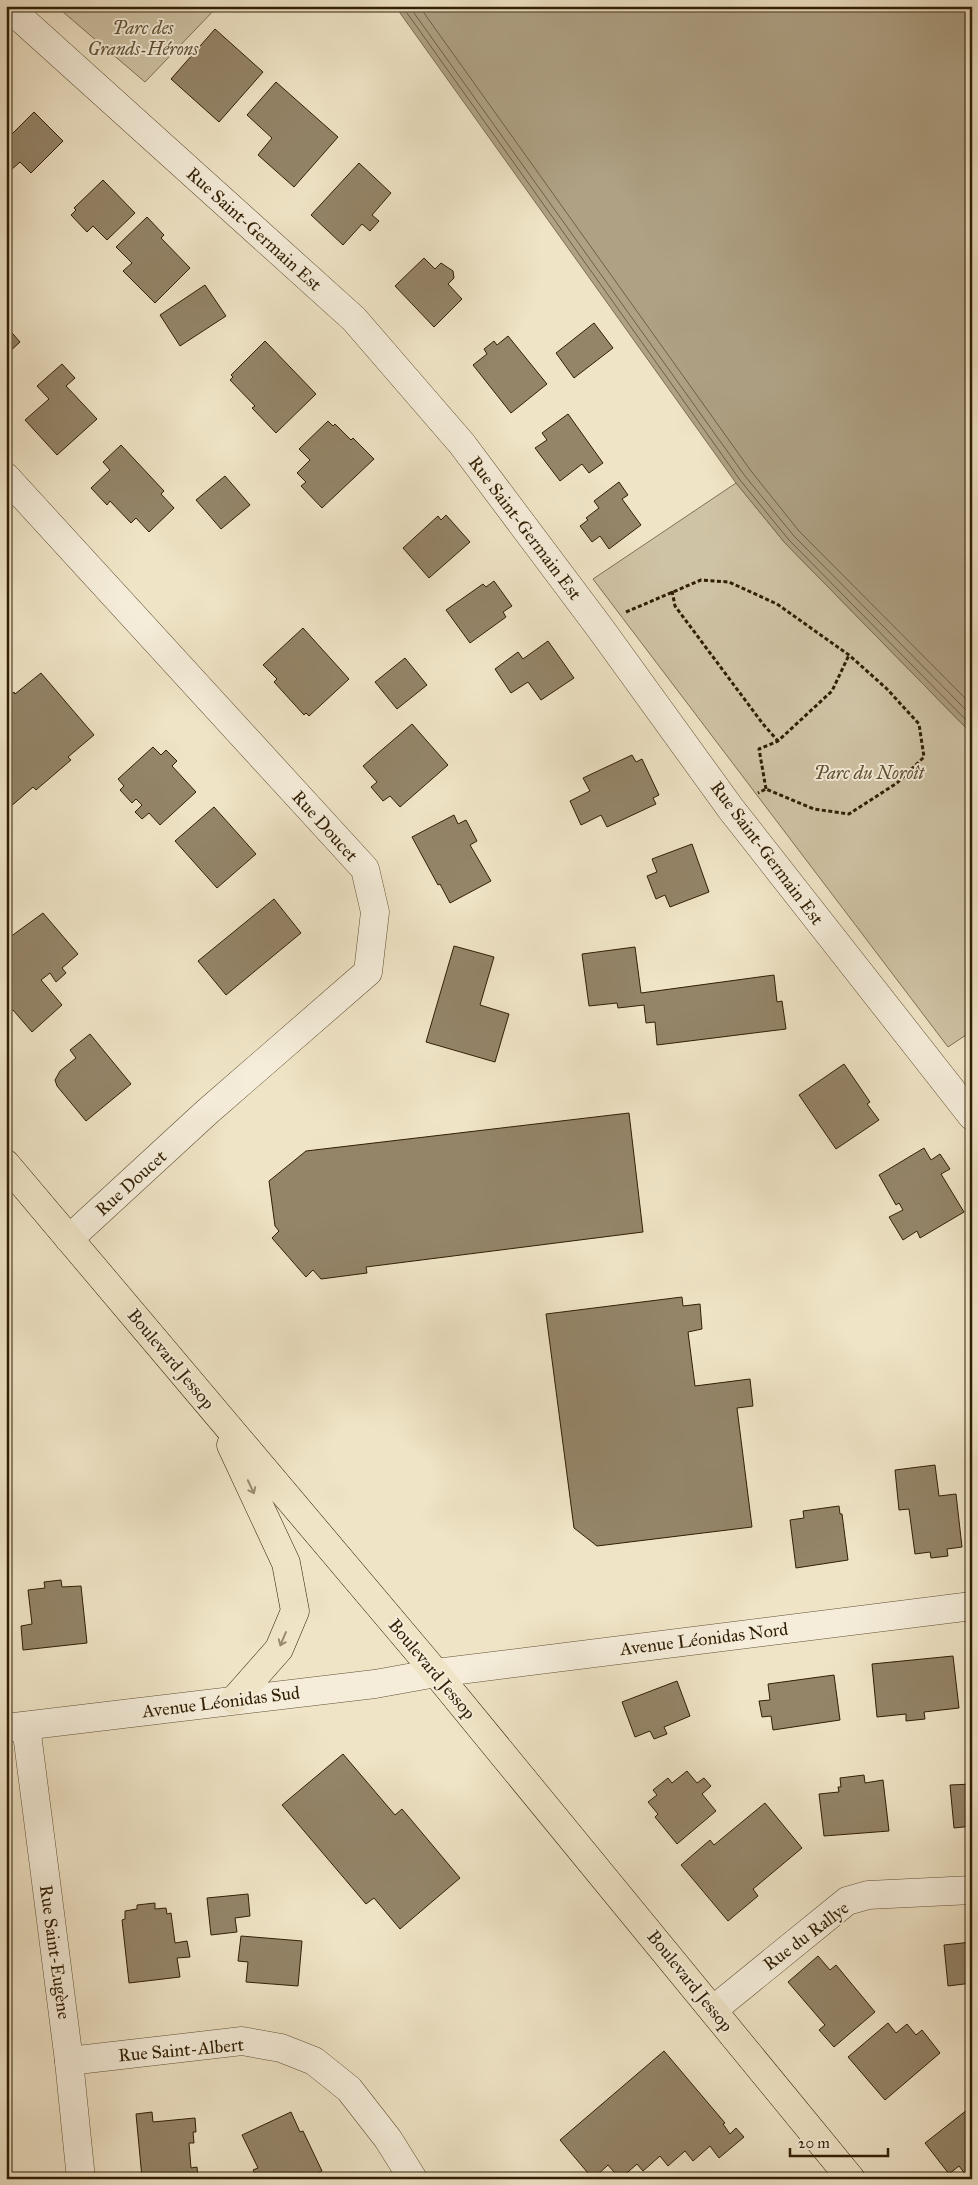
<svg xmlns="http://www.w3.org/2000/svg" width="978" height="2185" viewBox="0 0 978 2185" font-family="'IM FELL Great Primer',serif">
  <rect width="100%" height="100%" fill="#efe4c6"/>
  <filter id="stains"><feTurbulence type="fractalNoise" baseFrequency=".004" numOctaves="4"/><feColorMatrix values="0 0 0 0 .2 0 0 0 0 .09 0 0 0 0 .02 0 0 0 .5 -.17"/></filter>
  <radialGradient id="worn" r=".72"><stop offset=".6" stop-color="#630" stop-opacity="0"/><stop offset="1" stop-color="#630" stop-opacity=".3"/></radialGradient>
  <g fill="#cfc3a5" stroke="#807154">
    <path d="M56,6H218L145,82Z"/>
    <path d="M736,483L785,543L972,734V1031L948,1047L593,579Z"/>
  </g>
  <path fill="#aea184" stroke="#7c6d51" d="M395,6H972V734L785,543L736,483Z"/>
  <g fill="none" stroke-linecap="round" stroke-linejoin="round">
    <g stroke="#706044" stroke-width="1">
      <path d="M402,6L740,480L789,540L972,726"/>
      <path d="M409,6L745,476L794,536L972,716"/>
      <path d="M419,6L751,471L799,531L972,705"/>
    </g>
  </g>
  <g fill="#948569" stroke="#311f04">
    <path d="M215,29L263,72L219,122L171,79Z"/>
    <path d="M276,82L338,137L294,187L258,155L272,138L247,115Z"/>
    <path d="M34,112L63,141L31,173L20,162L11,170L6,165V140Z"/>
    <path d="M359,163L391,193L372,215L379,221L370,231L362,224L343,245L311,215Z"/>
    <path d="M103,180L135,213L107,240L93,226L87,232L71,215L76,210L74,208Z"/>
    <path d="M147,217L164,235L161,238L190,268L155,303L123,271L132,263L116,247Z"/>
    <path d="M424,258L435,269L441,263L453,271L454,278L448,284L462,299L434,327L395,286Z"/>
    <path d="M205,285L226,316L180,346L160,315Z"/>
    <path d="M594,323L613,348L574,378L556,353Z"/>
    <path d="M6,326L20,342L6,355Z"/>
    <path d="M508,336L547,384L511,413L473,365L487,354L484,349L494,341L497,345Z"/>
    <path d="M265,341L316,394L276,433L252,408L255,406L230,380L233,377L231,375Z"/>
    <path d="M62,364L75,378L66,386L97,419L57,455L25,420L49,399L37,386Z"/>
    <path d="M568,414L603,463L589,473L582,464L560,481L535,448L547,440L542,433Z"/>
    <path d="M328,421L333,426L335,424L351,440L353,438L374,459L322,508L301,486L306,482L297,473L310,460L299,449Z"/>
    <path d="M121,445L164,491L161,494L174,508L149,532L136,518L131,523L110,501L107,505L91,488L110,470L103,462Z"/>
    <path d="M225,476L250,505L221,529L196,500Z"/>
    <path d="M619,482L628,495L622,499L641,525L609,549L600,536L592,542L580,526L588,520L586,518L599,508L594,501Z"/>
    <path d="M446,515L470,542L429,578L403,548L438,516L441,520Z"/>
    <path d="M494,581L512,606L503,612L506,617L470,643L446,610L483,584L486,587Z"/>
    <path d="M303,628L349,679L309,716L306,713L304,715L274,682L277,679L263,665Z"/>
    <path d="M548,641L574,678L541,700L528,682L511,693L495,669L518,652L523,659Z"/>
    <path d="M405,658L427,685L397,709L375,682Z"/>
    <path d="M41,673L94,735L68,757L71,760L36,790L33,787L9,808L11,810L6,814V699L14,692L15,694Z"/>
    <path d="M412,724L448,765L400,807L390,796L383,801L371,787L377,782L363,766Z"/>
    <path d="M153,747L161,755L166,750L177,761L172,766L196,792L160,825L149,813L142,819L135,812L142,805L136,799L132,803L120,790L124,786L118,779Z"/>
    <path d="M632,755L636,762L642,759L659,795L653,798L656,804L607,827L601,815L581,825L570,801L590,791L583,778Z"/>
    <path d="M214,807L256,854L217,888L175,841Z"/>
    <path d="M454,815L458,824L466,820L477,841L470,845L491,881L450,903L440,884L438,885L412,837Z"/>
    <path d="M692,844L709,892L670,907L665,895L656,899L647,876L657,872L652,859Z"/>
    <path d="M274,899L301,933L226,995L198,961Z"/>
    <path d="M43,913L78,954L62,968L66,973L56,982L50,973L41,980L62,1005L32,1032L13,1010L6,1013V940Z"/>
    <path d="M454,946L494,957L480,1005L509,1014L495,1062L426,1042Z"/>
    <path d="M635,947L641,993L774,975L777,1002L782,1001L786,1029L657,1045L655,1022L646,1023L644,1005L618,1008L617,1003L589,1006L582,954Z"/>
    <path d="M90,1034L131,1084L86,1121L57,1086L55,1080L60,1071L76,1058L70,1050Z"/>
    <path d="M844,1064L870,1102L867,1104L879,1120L836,1149L799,1095Z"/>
    <path d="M629,1113L643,1232L366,1267L367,1273L321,1279L313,1270L306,1277L272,1238L279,1231L275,1226L269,1181L306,1151Z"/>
    <path d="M924,1148L931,1160L940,1154L950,1169L941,1174L964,1212L920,1238L917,1231L903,1240L889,1217L903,1210L899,1203L896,1205L879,1175Z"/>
    <path d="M682,1297L683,1306L700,1304L702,1329L688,1332L695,1386L750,1379L753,1406L737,1408L752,1527L597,1546L574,1528L546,1314Z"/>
    <path d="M935,1465L939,1496L956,1494L962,1547L947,1549L948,1556L931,1558L930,1552L915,1554L909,1509L899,1510L895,1470Z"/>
    <path d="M839,1506L840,1514H842L848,1560L796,1568L790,1520L804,1518L803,1511Z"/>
    <path d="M61,1580L62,1587L81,1586L87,1643L23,1650L21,1626L32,1624L28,1590L45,1588L44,1582Z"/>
    <path d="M953,1656L959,1708L924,1712L925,1719L906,1721V1714L877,1717L872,1664Z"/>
    <path d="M834,1675L840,1720L773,1730L771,1716L762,1717L759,1701L770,1700L768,1684Z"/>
    <path d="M677,1681L690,1716L664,1727L667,1734L654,1739L650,1731L635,1737L622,1702Z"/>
    <path d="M343,1754L395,1815L402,1809L460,1878L400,1929L374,1898L366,1904L282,1805Z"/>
    <path d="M687,1771L697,1783L704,1778L711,1786L702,1794L716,1811L677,1844L655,1817L658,1814L648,1802L657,1795L653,1790L668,1778L672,1783Z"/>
    <path d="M864,1775L865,1783L883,1780L889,1831L824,1836L819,1794L839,1792L838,1787H841L840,1778Z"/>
    <path d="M972,1784V1826L954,1828L950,1785Z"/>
    <path d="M765,1803L802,1848L753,1889L758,1896L728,1921L681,1865L710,1840L714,1845Z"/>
    <path d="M248,1894L250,1916L235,1918L237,1932L211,1935L207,1898Z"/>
    <path d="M155,1903V1909L166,1908L167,1914L171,1913L175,1943L187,1941L190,1957L177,1958L180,1977L129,1983L122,1920L125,1919V1911L137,1909V1905Z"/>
    <path d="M241,1936L302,1941L298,1986L246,1982L248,1962L238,1961Z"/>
    <path d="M972,1942V1983L948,1986L944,1945Z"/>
    <path d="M818,1956L830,1970L836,1965L875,2012L834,2047L819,2030L825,2025L788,1982Z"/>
    <path d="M888,2023L896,2033L907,2024L916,2035L922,2030L940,2053L885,2100L848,2057Z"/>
    <path d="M664,2051L725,2123L723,2124L730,2134L736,2128L744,2137L719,2158L710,2146L693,2161L685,2151L668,2166L660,2156L643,2171L637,2164L620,2179L608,2165L593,2179L560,2140Z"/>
    <path d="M967,2110L972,2116V2179H969L959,2166L949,2174L925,2143Z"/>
    <path d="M152,2112L153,2122L195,2118L196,2132H193L194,2143H189L191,2168L197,2167L198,2179L142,2178L136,2114Z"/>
    <path d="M291,2112L300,2132L303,2131L322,2171L318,2173L321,2179H258L253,2170L258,2168L242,2135Z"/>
  </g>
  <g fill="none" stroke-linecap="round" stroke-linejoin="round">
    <g stroke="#605034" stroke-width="29">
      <g id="minor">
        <path d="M7,6L354,319L462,444L600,628L731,809L972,1116"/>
        <path d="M6,477L365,869L375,912L368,972L207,1112L69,1239"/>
        <path d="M26,1726L69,2061L81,2179"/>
        <path d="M6,1728L375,1684L436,1673L972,1606"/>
        <path d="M713,2010L847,1901L868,1895L972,1890"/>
        <path d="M69,2061L242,2041L281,2048L314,2061L349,2089L388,2139L413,2179"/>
      </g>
    </g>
    <g stroke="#311f04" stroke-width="29">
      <g id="major">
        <path d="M6,1164L436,1673L851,2179"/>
        <path d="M231,1445L286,1563L295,1611L279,1649L234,1700"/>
      </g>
    </g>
    <g stroke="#311f04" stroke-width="3" stroke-dasharray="4 2.5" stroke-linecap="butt">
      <path d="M672,591L675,606L763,724L778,741"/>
      <path d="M626,612L701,580L729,582L777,604L849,655L887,689L919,724L924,757L897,783L849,814L814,809L766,789L758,793"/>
      <path d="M766,789L759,749L778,741L832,691L849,655"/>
    </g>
    <use href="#minor" stroke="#f5edda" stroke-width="28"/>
    <use href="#major" stroke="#efe4c6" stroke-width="28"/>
  </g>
  <defs><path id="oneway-shaft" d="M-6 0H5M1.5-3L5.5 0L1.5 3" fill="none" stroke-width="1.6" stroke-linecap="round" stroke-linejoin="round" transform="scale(1.25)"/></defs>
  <g stroke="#9a8b6f">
    <use href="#oneway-shaft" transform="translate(251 1487) rotate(65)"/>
    <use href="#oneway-shaft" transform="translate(283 1639) rotate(113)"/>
  </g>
  <g text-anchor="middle" stroke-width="4" stroke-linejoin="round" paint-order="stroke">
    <g font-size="18" font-style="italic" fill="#605034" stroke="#f5edda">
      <text x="143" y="34">Parc des<tspan x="143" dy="21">Grands-Hérons</tspan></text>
      <text x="869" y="779">Parc du Noroît</text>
    </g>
    <g font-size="18" fill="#311f04" stroke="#f5edda">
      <text transform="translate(254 229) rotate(42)" y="6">Rue Saint-Germain Est</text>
      <text transform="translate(525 528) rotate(53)" y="6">Rue Saint-Germain Est</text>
      <text transform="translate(325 826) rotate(48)" y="6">Rue Doucet</text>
      <text transform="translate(767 853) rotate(53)" y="6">Rue Saint-Germain Est</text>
      <text transform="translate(131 1183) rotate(-42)" y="6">Rue Doucet</text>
      <text transform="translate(171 1359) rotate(50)" y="6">Boulevard Jessop</text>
      <text transform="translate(704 1639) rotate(-7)" y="6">Avenue Léonidas Nord</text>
      <text transform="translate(432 1669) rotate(50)" y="6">Boulevard Jessop</text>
      <text transform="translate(221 1702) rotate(-7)" y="6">Avenue Léonidas Sud</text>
      <text transform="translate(806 1936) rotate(-37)" y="6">Rue du Rallye</text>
      <text transform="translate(55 1952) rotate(82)" y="6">Rue Saint-Eugène</text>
      <text transform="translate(690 1981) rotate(51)" y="6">Boulevard Jessop</text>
      <text transform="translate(181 2050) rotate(-5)" y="6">Rue Saint-Albert</text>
    </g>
  </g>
  <rect width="978" height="2185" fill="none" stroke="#efe4c6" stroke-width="25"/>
  <rect x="8" y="8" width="963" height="2170" fill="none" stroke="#311f04" stroke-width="2.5"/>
  <rect x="12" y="12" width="953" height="2160" fill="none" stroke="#311f04"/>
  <path d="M790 2148v8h98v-8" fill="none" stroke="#311f04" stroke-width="2.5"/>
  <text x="798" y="2148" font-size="15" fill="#311f04" stroke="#f5edda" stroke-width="4" paint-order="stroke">20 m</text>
  <rect width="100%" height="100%" filter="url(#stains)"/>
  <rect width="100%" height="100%" fill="url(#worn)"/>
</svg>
